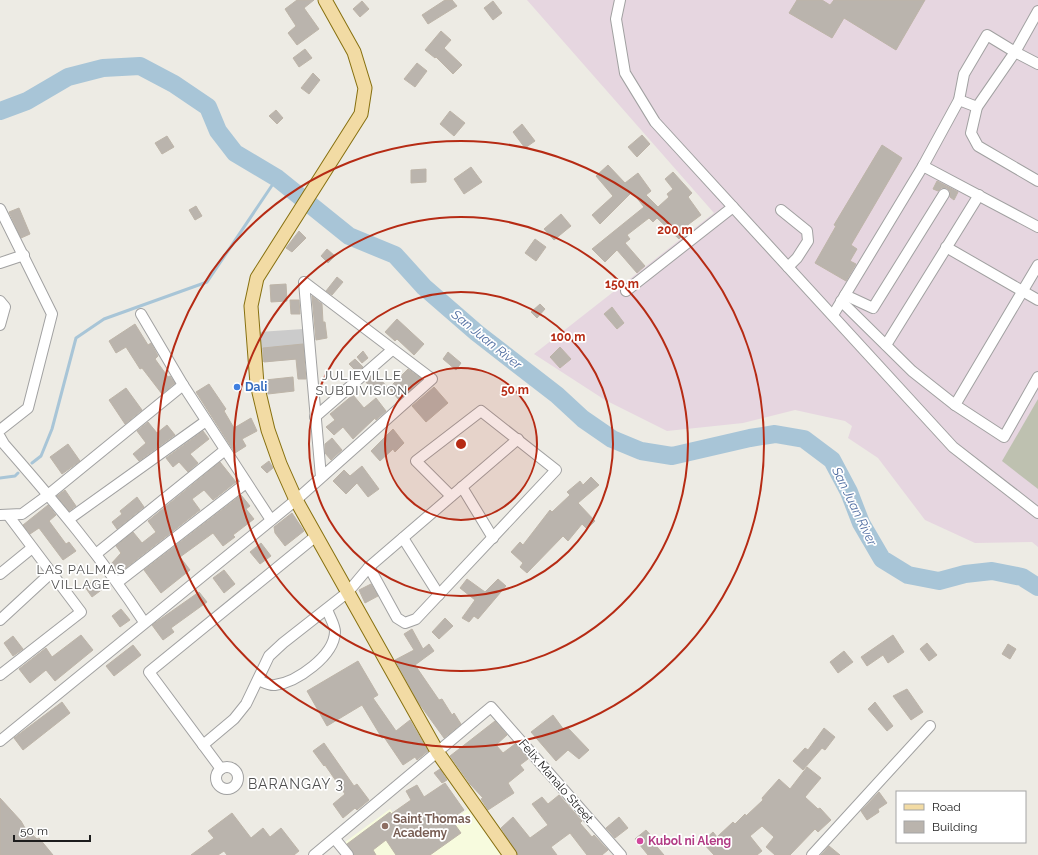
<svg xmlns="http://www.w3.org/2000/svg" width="1038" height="855" viewBox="0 0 1038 855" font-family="Raleway,sans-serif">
  <rect width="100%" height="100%" fill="#edebe4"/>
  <path fill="#e6d6e0" d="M527,0H1038V547L1032,542L975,543L925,520L878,458L848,438L852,426L845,421L795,410L743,423L667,431L605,400L534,354L714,213Z"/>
  <path fill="#f7fbde" d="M390,809L418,845L468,809L501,855H354L345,842Z"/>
  <path fill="#cbcbcb" d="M303,329L306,359L262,362L259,332Z"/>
  <path fill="#bec1b0" d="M1038,399V489L1002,461Z"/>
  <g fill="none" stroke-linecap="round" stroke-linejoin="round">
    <g stroke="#a8c5d7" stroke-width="3">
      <path d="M32,463L41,456L52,429L76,338L104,319L207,282L277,178"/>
      <path d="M0,478L15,476L18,473"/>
    </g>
    <path stroke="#a8c5d7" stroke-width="18" d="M0,111L27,101L68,77L103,68L140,66L174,84L208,107L218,131L235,153L277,178L349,236L395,255L424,287L477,333L557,395L583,419L612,439L641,451L672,456L750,438L775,434L804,439L832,460L849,492L861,523L882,559L908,575L939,581L965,574L992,571L1022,577L1038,587"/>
  </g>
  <g fill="#bab4ad" stroke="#bdb4a8">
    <path d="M297,0H314L304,8L319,29L297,45L288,33L296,26L285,9Z"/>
    <path d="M445,0H452L457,6L428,24L422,15Z"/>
    <path d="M797,0H822L830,5L834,0H925L896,50L844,18L832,38L789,13Z"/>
    <path d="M362,1L369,9L360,17L353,9Z"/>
    <path d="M493,1L502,13L493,20L484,8Z"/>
    <path d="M441,31L451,40L444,48L462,65L453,74L436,57L435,58L425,50Z"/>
    <path d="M305,49L312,58L299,67L293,58Z"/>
    <path d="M417,63L427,71L415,87L404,79Z"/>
    <path d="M313,73L320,80L309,94L301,88Z"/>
    <path d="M276,110L283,118L277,124L269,116Z"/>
    <path d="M450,111L465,123L454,136L440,124Z"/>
    <path d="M522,124L535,141L525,148L513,132Z"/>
    <path d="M642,135L650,144L637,157L628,147Z"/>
    <path d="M167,136L174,147L162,154L155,143Z"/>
    <path d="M882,145L902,158L851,245L857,249L850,261L856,264L846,281L815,263L836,226L834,225Z"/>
    <path d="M608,165L625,183L638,173L651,191L646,195L658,207L669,197L667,194L673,189L665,179L673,172L692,193L688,197L701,215L685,227L688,230L679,239L657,218L653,222L649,218L627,235L630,239L625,243L645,266L637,273L617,250L605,262L592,249L644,207L632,192L600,224L592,215L613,196L596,176Z"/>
    <path d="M471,167L482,182L464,194L454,179Z"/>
    <path d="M426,169V182L411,183V170Z"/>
    <path d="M937,181L958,192L954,200L950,197V191L947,188H941L938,191L933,189Z"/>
    <path d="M196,206L202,216L195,220L189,210Z"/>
    <path d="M19,208L30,234L21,238L9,212Z"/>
    <path d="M561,214L571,226L554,240L544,229Z"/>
    <path d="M299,231L306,238L292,252L286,248Z"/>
    <path d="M535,239L546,247L536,261L525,253Z"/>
    <path d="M327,249L335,256L328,263L321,256Z"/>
    <path d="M337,277L343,282L332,295L326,291Z"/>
    <path d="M286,284L287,301L271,302L270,285Z"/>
    <path d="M312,296L322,304L323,322H325L327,338L316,340Z"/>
    <path d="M290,300H299L300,314H291Z"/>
    <path d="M540,304L545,309L537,318L531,312Z"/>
    <path d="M612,307L624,323L617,329L604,314Z"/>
    <path d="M397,319L424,344L414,355L397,339L395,341L385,332Z"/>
    <path d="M135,324L148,345L151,343L158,356L155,359L168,377L170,376L175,383L162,394L142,368L140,369L126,347L116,353L109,341Z"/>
    <path d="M303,344L306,379H298L296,359L264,362L263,348Z"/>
    <path d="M560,347L571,359L560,368L550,357Z"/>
    <path d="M363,351L368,358L362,363L357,357Z"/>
    <path d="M448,352L461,363L456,370L443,359Z"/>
    <path d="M355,359L363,367L357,372L349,364Z"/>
    <path d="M408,369L422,379L399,400L389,388Z"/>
    <path d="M377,375L387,387L377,396L366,382L371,376L373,379Z"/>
    <path d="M293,377L294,391L268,394L265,380Z"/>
    <path d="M209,384L226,409L224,411L234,428L251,418L257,431L242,439L246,446L235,453L196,392Z"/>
    <path d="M434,387L448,403L426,422L412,406Z"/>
    <path d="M126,388L142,410L125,424L109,400Z"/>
    <path d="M353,395L364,408L376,398L386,411L376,420L375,418L353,439L343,427L334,435L326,427L335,420L330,414Z"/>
    <path d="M148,422L157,433L167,425L175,435L139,461L133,454L146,443L137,431Z"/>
    <path d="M393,429L404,443L395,452L393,449L380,461L371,451Z"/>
    <path d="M203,431L209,439L190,454L198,463L188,472L179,462L173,467L166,458Z"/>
    <path d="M332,438L342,450L331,460L325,453V444Z"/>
    <path d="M68,444L80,461L62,474L50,457Z"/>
    <path d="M269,461L273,468L267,473L261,467Z"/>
    <path d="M220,462L236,482L213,500L204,490L192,499L200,510L118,574L111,564L121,553L116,546L133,532L142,543L156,532L148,521Z"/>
    <path d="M362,466L379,489L368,497L357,483L346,494L333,481L344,470L350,476Z"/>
    <path d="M591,477L599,485L578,503L595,521L587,529L582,524L568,541L563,536L527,573L520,567L523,563L511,552L520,542L523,545L550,510L552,512L570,495L567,492L580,481L583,485Z"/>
    <path d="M65,490L76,506L69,511L57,496Z"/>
    <path d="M241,495L250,506L246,509L254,519L233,535L235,537L223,546L213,533L180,557L190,570L161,593L144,570Z"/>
    <path d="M137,497L144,507L117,529L112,522L122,514L120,511Z"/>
    <path d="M48,505L56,515L49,521L66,544L69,542L76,551L63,560L39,528L30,534L23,525Z"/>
    <path d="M292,513L304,531L285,546L275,533L274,527Z"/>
    <path d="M261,543L271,556L260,564L250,552Z"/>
    <path d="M224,570L235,584L224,593L213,578Z"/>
    <path d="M97,578L104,588L92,597L85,587Z"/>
    <path d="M467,579L485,592L498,579L506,586L478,619L474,616L469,622L462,618L475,600L460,588Z"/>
    <path d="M371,584L378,596L365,603L359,590Z"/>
    <path d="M199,592L207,602L171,628L174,632L163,640L152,625Z"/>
    <path d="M121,609L130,620L120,627L112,616Z"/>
    <path d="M445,618L453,626L439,639L432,632Z"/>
    <path d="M412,629L423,649L429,644L434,651L415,665L439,700L442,699L452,715L454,713L461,724L444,738L418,702L395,660L414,650L404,634Z"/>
    <path d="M81,635L93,650L55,681L46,670L30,683L19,669L46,648L52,657Z"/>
    <path d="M893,635L904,652L888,663L883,655L867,666L861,657Z"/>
    <path d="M13,636L23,649L13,656L4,643Z"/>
    <path d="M927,643L937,655L929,661L920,649Z"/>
    <path d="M1008,644L1016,649L1010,659L1002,654Z"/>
    <path d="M133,645L141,655L114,676L106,666Z"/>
    <path d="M844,651L853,662L838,673L830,662Z"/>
    <path d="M358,661L378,695L373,698L396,731L410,720L428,751L417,760L415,757L403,765L384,737L382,738L362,705L327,726L307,691Z"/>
    <path d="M907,689L923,712L911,720L893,696Z"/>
    <path d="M62,702L70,713L23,750L14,738Z"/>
    <path d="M875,702L893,726L887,731L868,709Z"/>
    <path d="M553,715L564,730L567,727L589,750L579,759L568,750L556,761L531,732Z"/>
    <path d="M495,721L507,735L496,745L503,753L515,744L528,759L520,765L524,770L508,783L514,793L488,810L481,799L483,798L470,784L450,756Z"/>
    <path d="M824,728L835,737L825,750L822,748L803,770L793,761L805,748L808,750Z"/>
    <path d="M324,743L354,786L357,784L369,800L357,810L355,808L343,818L333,804L345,794L325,765L324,766L313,751Z"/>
    <path d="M807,767L821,778L805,797L818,809L820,808L831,820L818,832L815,829L790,855H775L766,847L774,837L762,826L750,836L762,851L757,855H714L702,842L713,832L717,837L733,822L735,824L745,814L746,816L763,800L762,798L779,779L790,789Z"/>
    <path d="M440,769L447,780L442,783L434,773Z"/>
    <path d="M445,783L464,810L451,819L461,833L430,855H396L386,840L373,850L376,855H354L347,844L390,812L391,814L411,800L406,791L417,785L424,797Z"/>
    <path d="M879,792L887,803L878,809L879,812L867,820L861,811Z"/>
    <path d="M559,795L582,821L580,823L592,837L594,835L608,850L602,855H587L570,833L551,847L557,855H518L501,828L513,817L530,838L548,825L532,804L542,797L548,804Z"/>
    <path d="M0,798L21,821L25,828L37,839L39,838L53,855H0Z"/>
    <path d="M232,813L251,838L263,828L270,837L281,828L299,851L294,855H227L224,851L218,855H191L214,838L208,831Z"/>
    <path d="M619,817L628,828L615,838L606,828Z"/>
    <path d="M646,830L654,839L652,841L664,855H648L635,839Z"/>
    <path d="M829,846L840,855H821Z"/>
  </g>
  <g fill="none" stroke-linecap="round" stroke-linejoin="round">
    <g stroke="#a1a1a1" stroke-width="12">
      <g id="minor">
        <path d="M620,0L616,19L625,73L655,122L953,447L1038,513"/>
        <path d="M1038,64L1015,52L977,107L971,133L978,146L1038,181"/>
        <path d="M959,100L977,107"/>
        <path d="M923,166L1038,227"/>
        <path d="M0,209L52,314L28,408L0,430"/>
        <path d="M781,210L807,231L808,241L797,258L788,267"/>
        <path d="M946,247L1038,300"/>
        <path d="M0,263L24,255"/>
        <path d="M626,291L733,207"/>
        <path d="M845,295L873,308L944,194"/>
        <path d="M0,301L5,307L0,325"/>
        <path d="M841,301L912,371L955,405L1004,437L1038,377"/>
        <path d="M141,314L183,385L271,520"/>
        <path d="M833,315L923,166L959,100L964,74L987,35L1015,52L1038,11"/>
        <path d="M886,345L979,195"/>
        <path d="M955,405L1038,265"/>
        <path d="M315,417L392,350"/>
        <path d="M0,437L4,444C54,501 102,558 144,622"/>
        <path d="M462,487L493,538"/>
        <path d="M0,515L22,514L48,495L183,385"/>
        <path d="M69,519L206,421"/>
        <path d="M403,538L439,595"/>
        <path d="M96,554L225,450"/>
        <path d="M369,567L397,618L405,623L416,619L556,470L481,411L416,461L451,496"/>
        <path d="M0,574L32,548"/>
        <path d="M118,582L246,483"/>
        <path d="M0,620L52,572"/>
        <path d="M0,675L81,612L8,515"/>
        <path d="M258,680C263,682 270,686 275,685C297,682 334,656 335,632C335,625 329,616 327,609"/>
        <path d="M0,741L296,500L432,379L304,282L321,477"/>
        <path d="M203,745L234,719L246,704L269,656L283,643L348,592L369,567L518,439"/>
        <circle cx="227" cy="778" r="11"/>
        <path d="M221,769L149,672L316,536"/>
        <path d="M335,839L348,855"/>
        <path d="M314,855L491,707L621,855"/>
        <path d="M812,855L930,726"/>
      </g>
    </g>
    <g stroke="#87700f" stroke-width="15">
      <path id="major" d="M325,0L354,52L365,88L361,114L257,278L251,306L257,384L268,430L280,464L296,500L438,753L510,855"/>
    </g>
    <use href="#minor" stroke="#fff" stroke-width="10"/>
    <use href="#major" stroke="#f2dba4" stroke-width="13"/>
  </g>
  <circle cx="461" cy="444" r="76" fill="#b62b14" fill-opacity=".12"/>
  <g fill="none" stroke="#b62b14" stroke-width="2">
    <circle cx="461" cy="444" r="76"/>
    <circle cx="461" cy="444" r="152"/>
    <circle cx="461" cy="444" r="227"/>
    <circle cx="461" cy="444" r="303"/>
  </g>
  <circle fill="#3f7fe0" stroke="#fff" stroke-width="1.5" cx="237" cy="387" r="4"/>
  <circle fill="#8d6e63" stroke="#fff" stroke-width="1.5" cx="385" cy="826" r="4"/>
  <circle fill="#d1479c" stroke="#fff" stroke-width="1.5" cx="640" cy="841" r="4"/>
  <g text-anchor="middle" stroke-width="3.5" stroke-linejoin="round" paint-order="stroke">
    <g font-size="12" font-weight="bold" fill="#366cbe" stroke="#fff" text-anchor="start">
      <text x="245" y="391">Dali</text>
    </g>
    <g font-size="12" fill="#1d1d1d" stroke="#fff">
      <text transform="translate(556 781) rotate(49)" y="4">Felix Manalo Street</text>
    </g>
    <g font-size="12" font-weight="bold" fill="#785e54" stroke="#fff" text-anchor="start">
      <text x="393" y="823">Saint Thomas<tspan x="393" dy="14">Academy</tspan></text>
    </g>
    <g font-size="12" font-weight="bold" fill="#b23c85" stroke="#fff" text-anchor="start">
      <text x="648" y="845">Kubol ni Aleng</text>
    </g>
    <g font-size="13" font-style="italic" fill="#5370a3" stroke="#fff">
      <text transform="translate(487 339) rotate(39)" y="5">San Juan River</text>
      <text transform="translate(855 506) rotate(64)" y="5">San Juan River</text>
    </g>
    <g font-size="13" letter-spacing="1" fill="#505050" stroke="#fff">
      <text x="362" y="380">JULIEVILLE<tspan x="362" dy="15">SUBDIVISION</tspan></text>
      <text x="81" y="574">LAS PALMAS<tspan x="81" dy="15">VILLAGE</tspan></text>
    </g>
    <g font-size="14" letter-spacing="1" fill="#505050" stroke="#fff">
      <text x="296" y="789">BARANGAY 3</text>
    </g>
  </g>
  <circle cx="461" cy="444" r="6" fill="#b62b14" stroke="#fff" stroke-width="2"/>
  <g font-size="12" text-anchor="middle" font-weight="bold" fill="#b62b14" stroke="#fff" stroke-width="3.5" stroke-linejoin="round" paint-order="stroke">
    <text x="675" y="234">200 m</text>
    <text x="622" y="288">150 m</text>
    <text x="568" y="341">100 m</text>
    <text x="515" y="394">50 m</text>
  </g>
  <rect x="896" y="791" width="130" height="52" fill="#ffffff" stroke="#a5a5a5"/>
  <rect x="904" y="804" width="20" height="6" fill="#f2dba4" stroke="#a5a5a5"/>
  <text x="932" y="811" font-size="12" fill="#1d1d1d">Road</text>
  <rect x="904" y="821" width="20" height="12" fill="#bab4ad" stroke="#a5a5a5"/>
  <text x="932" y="831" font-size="12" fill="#1d1d1d">Building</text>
  <path d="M14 835v6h76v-6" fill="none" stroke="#1d1d1d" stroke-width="2"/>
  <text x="20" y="835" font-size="12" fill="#1d1d1d" stroke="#ffffff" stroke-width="3" paint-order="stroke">50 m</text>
</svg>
